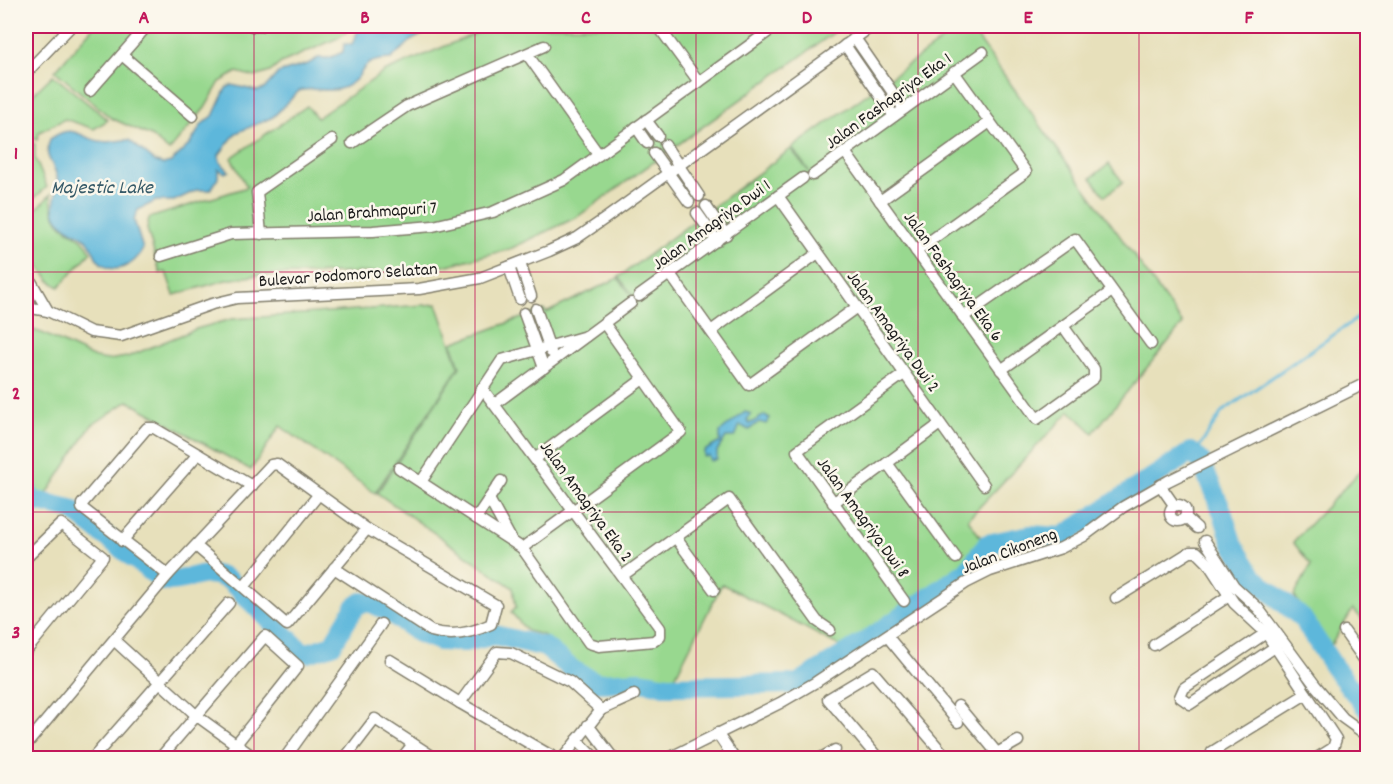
<svg xmlns="http://www.w3.org/2000/svg" width="1393" height="784" viewBox="0 0 1393 784" font-family="Dekko,sans-serif">
  <rect width="100%" height="100%" fill="#fbf7ec"/>
  <filter id="ink" filterUnits="userSpaceOnUse"><feTurbulence type="fractalNoise" baseFrequency=".0167" numOctaves="2"/><feDisplacementMap in="SourceGraphic" scale="12" xChannelSelector="R" yChannelSelector="G"/><feConvolveMatrix kernelMatrix="1 2 1 2 8 2 1 2 1" color-interpolation-filters="sRGB"/></filter>
  <filter id="wash" filterUnits="userSpaceOnUse"><feTurbulence type="fractalNoise" baseFrequency=".008" numOctaves="4" result="noise"/><feDisplacementMap in="SourceGraphic" scale="24" xChannelSelector="R" yChannelSelector="G"/><feGaussianBlur stdDeviation="1.35" result="paint"/><feColorMatrix in="noise" values="0 0 0 0 0 0 0 0 0 0 0 0 0 0 0 0 0 1.4 0 .05"/><feComposite in="paint" operator="in"/></filter>
  <g filter="url(#wash)">
    <rect width="100%" height="100%" fill="#e7e0bb"/>
    <g fill="#98d88f" stroke="#5a7a56" stroke-width="1.5">
      <path d="M94,26H354L338,38L281,63L270,72L255,77L237,72L220,82L205,108L169,151L151,136L111,118L55,71Z"/>
      <path d="M493,26H843L577,217L510,249L424,271L259,275L226,280L174,295L166,272L160,273L147,229L149,218L247,187L231,158L307,106L317,118L384,72Z"/>
      <path d="M962,26H969L1183,324L1093,433L1070,411L968,519L983,541L972,562L845,649L722,584L672,683L646,676L591,680L563,658L543,635L527,631L511,612L516,607L513,588L377,493L460,367L452,343L544,310L546,313L618,278L639,304L619,277L791,149L814,178L792,148Z"/>
      <path d="M53,75L108,120L94,129L65,119L39,132L37,140L26,136V101Z"/>
      <path d="M26,141L35,144V158L47,187L26,205Z"/>
      <path d="M1109,164L1123,182L1105,196L1091,178Z"/>
      <path d="M51,194C52,238 79,225 91,252L59,287L51,282L26,250V214L40,206Z"/>
      <path d="M437,304L459,367L375,493L280,426L251,470L128,401L91,426L45,497L49,502L38,499L26,481V328L42,333L95,358L108,360L127,357L196,329L232,319Z"/>
      <path d="M1367,464V625L1353,609L1330,647L1294,596L1311,565L1293,542Z"/>
    </g>
    <g fill="#5db7db" stroke="#3c6a7c" stroke-width="1.5">
      <path d="M365,26H457L425,33L412,40L391,59C354,60 369,76 345,87C330,94 315,86 299,91L273,117L236,133L219,155L220,162L229,171L225,173L218,169V178L211,190H197L174,201H156L138,210L134,220L143,249C135,265 113,278 98,260C93,254 93,246 87,240C77,231 61,228 55,214C51,201 60,190 57,177C53,159 43,161 50,139C73,123 77,136 99,141C108,144 119,139 129,140L156,162L163,164L171,162L190,144L202,124L213,116L226,88L232,85L257,91L264,89L278,73L308,64L318,58H329L343,52L344,44H352L358,31Z"/>
      <path d="M745,412L751,414L747,420L749,424L765,415L770,418L766,424L759,422L749,430L740,425L735,437H726L717,451V459L711,461L709,456L704,457V451L720,442V432Z"/>
    </g>
    <g fill="none" stroke-linecap="round" stroke-linejoin="round">
      <path stroke="#5db7db" stroke-width="3" d="M1195,454L1222,412L1368,311"/>
      <g stroke="#5db7db" stroke-width="20">
        <path d="M1203,467L1222,511L1233,545L1254,578L1302,618L1334,667L1368,710"/>
        <path d="M26,489L32,500L71,509L163,581C192,583 203,565 230,581L300,650L308,653L332,645L355,607L362,602L371,603L386,610L419,633L439,641L465,642L495,635L545,647L573,670L598,683L641,681L668,686L797,684L869,639L967,571L987,544L1030,535L1062,537L1191,452L1201,461"/>
      </g>
    </g>
  </g>
  <g filter="url(#ink)">
    <g fill="none" stroke-linecap="round" stroke-linejoin="round">
      <g stroke="#827e6c" stroke-width="13">
        <g id="minor">
          <path d="M252,26H260"/>
          <path d="M658,26L699,82"/>
          <path d="M855,38L904,109"/>
          <path d="M845,45L894,116"/>
          <path d="M527,54L599,155"/>
          <path d="M122,55L193,116"/>
          <path d="M26,73L71,26"/>
          <path d="M90,91L147,26"/>
          <path d="M646,120L658,136"/>
          <path d="M636,127L647,143"/>
          <path d="M352,143L407,106L544,46"/>
          <path d="M665,145L699,196"/>
          <path d="M845,152L1037,419L1094,378V369L1063,326"/>
          <path d="M654,153L689,202"/>
          <path d="M813,175L983,52"/>
          <path d="M778,196L984,485"/>
          <path d="M880,201L990,122"/>
          <path d="M706,206L726,235"/>
          <path d="M697,213L717,241"/>
          <path d="M261,234L257,192L332,140"/>
          <path d="M916,251L1026,172L954,72"/>
          <path d="M161,256L231,234L373,231L433,226L493,212L564,180L776,26"/>
          <path d="M520,263L531,296"/>
          <path d="M509,267L520,299"/>
          <path d="M670,274L749,385L857,307"/>
          <path d="M29,278L48,311"/>
          <path d="M639,296L803,178"/>
          <path d="M26,299L29,291V281"/>
          <path d="M26,307L48,311L91,332L121,336L212,304L237,298L419,289L480,278L549,251L577,238L606,218L872,26"/>
          <path d="M536,309L551,352"/>
          <path d="M524,313L544,368"/>
          <path d="M963,317L1075,239L1151,344"/>
          <path d="M711,331L818,253"/>
          <path d="M1001,370L1112,291"/>
          <path d="M496,403L631,303"/>
          <path d="M536,458L643,379"/>
          <path d="M887,463L956,558"/>
          <path d="M399,468L522,548L589,643L599,646L654,641L660,636V628L482,388"/>
          <path d="M421,482L502,360L586,336"/>
          <path d="M1160,485L1174,505"/>
          <path d="M489,499L511,539"/>
          <path d="M833,503L940,424"/>
          <circle cx="1178" cy="513" r="8"/>
          <path d="M1185,517L1197,528"/>
          <path d="M476,518L501,481"/>
          <path d="M676,538L714,590"/>
          <path d="M122,541L198,454"/>
          <path d="M1205,541L1234,586L1258,608L1315,685L1343,718L1368,736"/>
          <path d="M522,548L681,432L604,323"/>
          <path d="M26,558L61,524L103,557L26,651"/>
          <path d="M334,568L431,631C451,637 472,633 491,624L496,605L367,529"/>
          <path d="M168,575L82,508V504L147,428H154L252,486"/>
          <path d="M622,576L729,499L817,621L830,630"/>
          <path d="M244,587L319,494"/>
          <path d="M1116,598L1190,552H1197L1208,563L1234,603L1266,633L1336,739L1333,748L1317,758"/>
          <path d="M904,601L797,451L904,374"/>
          <path d="M1344,631L1368,665"/>
          <path d="M1266,633L1184,688L1180,697L1190,704L1275,647"/>
          <path d="M887,636L958,722"/>
          <path d="M115,641L197,716L255,758"/>
          <path d="M1154,645L1229,596"/>
          <path d="M390,660L460,703"/>
          <path d="M958,706L997,753L988,758"/>
          <path d="M588,725L613,758"/>
          <path d="M717,733L734,758"/>
          <path d="M577,740L595,758"/>
          <path d="M26,745L168,575L271,465L277,464L367,529L287,625L196,546"/>
          <path d="M1212,752L1306,694"/>
          <path d="M997,753L1018,741"/>
          <path d="M93,758L229,603"/>
          <path d="M160,758L265,636L298,666L225,758"/>
          <path d="M285,758L381,624"/>
          <path d="M345,758L375,719L435,758"/>
          <path d="M402,758L413,744"/>
          <path d="M555,758L460,703L497,652L511,653L570,682L601,710"/>
          <path d="M563,758L601,710L634,695"/>
          <path d="M669,758L780,703L816,682L966,583L990,571L1061,548L1084,536L1123,507L1168,481L1368,382"/>
          <path d="M821,758L835,750"/>
          <path d="M878,758L828,699L873,672L947,758"/>
        </g>
      </g>
      <use href="#minor" stroke="#fff" stroke-width="10"/>
    </g>
  </g>
  <path fill="none" stroke="#c2185b" stroke-width="1.5" stroke-opacity="0.55" d="M254,26V758M475,26V758M696,26V758M918,26V758M1139,26V758M26,272H1368M26,512H1368"/>
  <g text-anchor="middle" stroke-width="5" stroke-linejoin="round" paint-order="stroke">
    <g font-size="18" fill="#1c1c1c" stroke="#fbf7ec">
      <text transform="translate(888 100) rotate(-36)" y="6">Jalan Fashagriya Eka 1</text>
      <text transform="translate(372 211) rotate(-4)" y="6">Jalan Brahmapuri 7</text>
      <text transform="translate(711 224) rotate(-36)" y="6">Jalan Amagriya Dwi 1</text>
      <text transform="translate(348 274) rotate(-4)" y="6">Bulevar Podomoro Selatan</text>
      <text transform="translate(954 276) rotate(54)" y="6">Jalan Fashagriya Eka 6</text>
      <text transform="translate(894 331) rotate(54)" y="6">Jalan Amagriya Dwi 2</text>
      <text transform="translate(587 501) rotate(54)" y="6">Jalan Amagriya Eka 2</text>
      <text transform="translate(864 517) rotate(54)" y="6">Jalan Amagriya Dwi 8</text>
      <text transform="translate(1009 550) rotate(-21)" y="6">Jalan Cikoneng</text>
    </g>
    <g font-size="20" font-style="italic" fill="#365a68" stroke="#fbf7ec">
      <text x="102" y="193">Majestic Lake</text>
    </g>
  </g>
  <rect width="1393" height="784" fill="none" stroke="#fbf7ec" stroke-width="66"/>
  <rect x="33" y="33" width="1327" height="718" fill="none" stroke="#c2185b" stroke-width="2"/>
  <g font-size="20" text-anchor="middle" font-weight="bold" fill="#c2185b">
    <text x="144" y="23">A</text>
    <text x="365" y="23">B</text>
    <text x="586" y="23">C</text>
    <text x="807" y="23">D</text>
    <text x="1028" y="23">E</text>
    <text x="1249" y="23">F</text>
    <text x="16" y="159">1</text>
    <text x="16" y="399">2</text>
    <text x="16" y="638">3</text>
  </g>
</svg>
